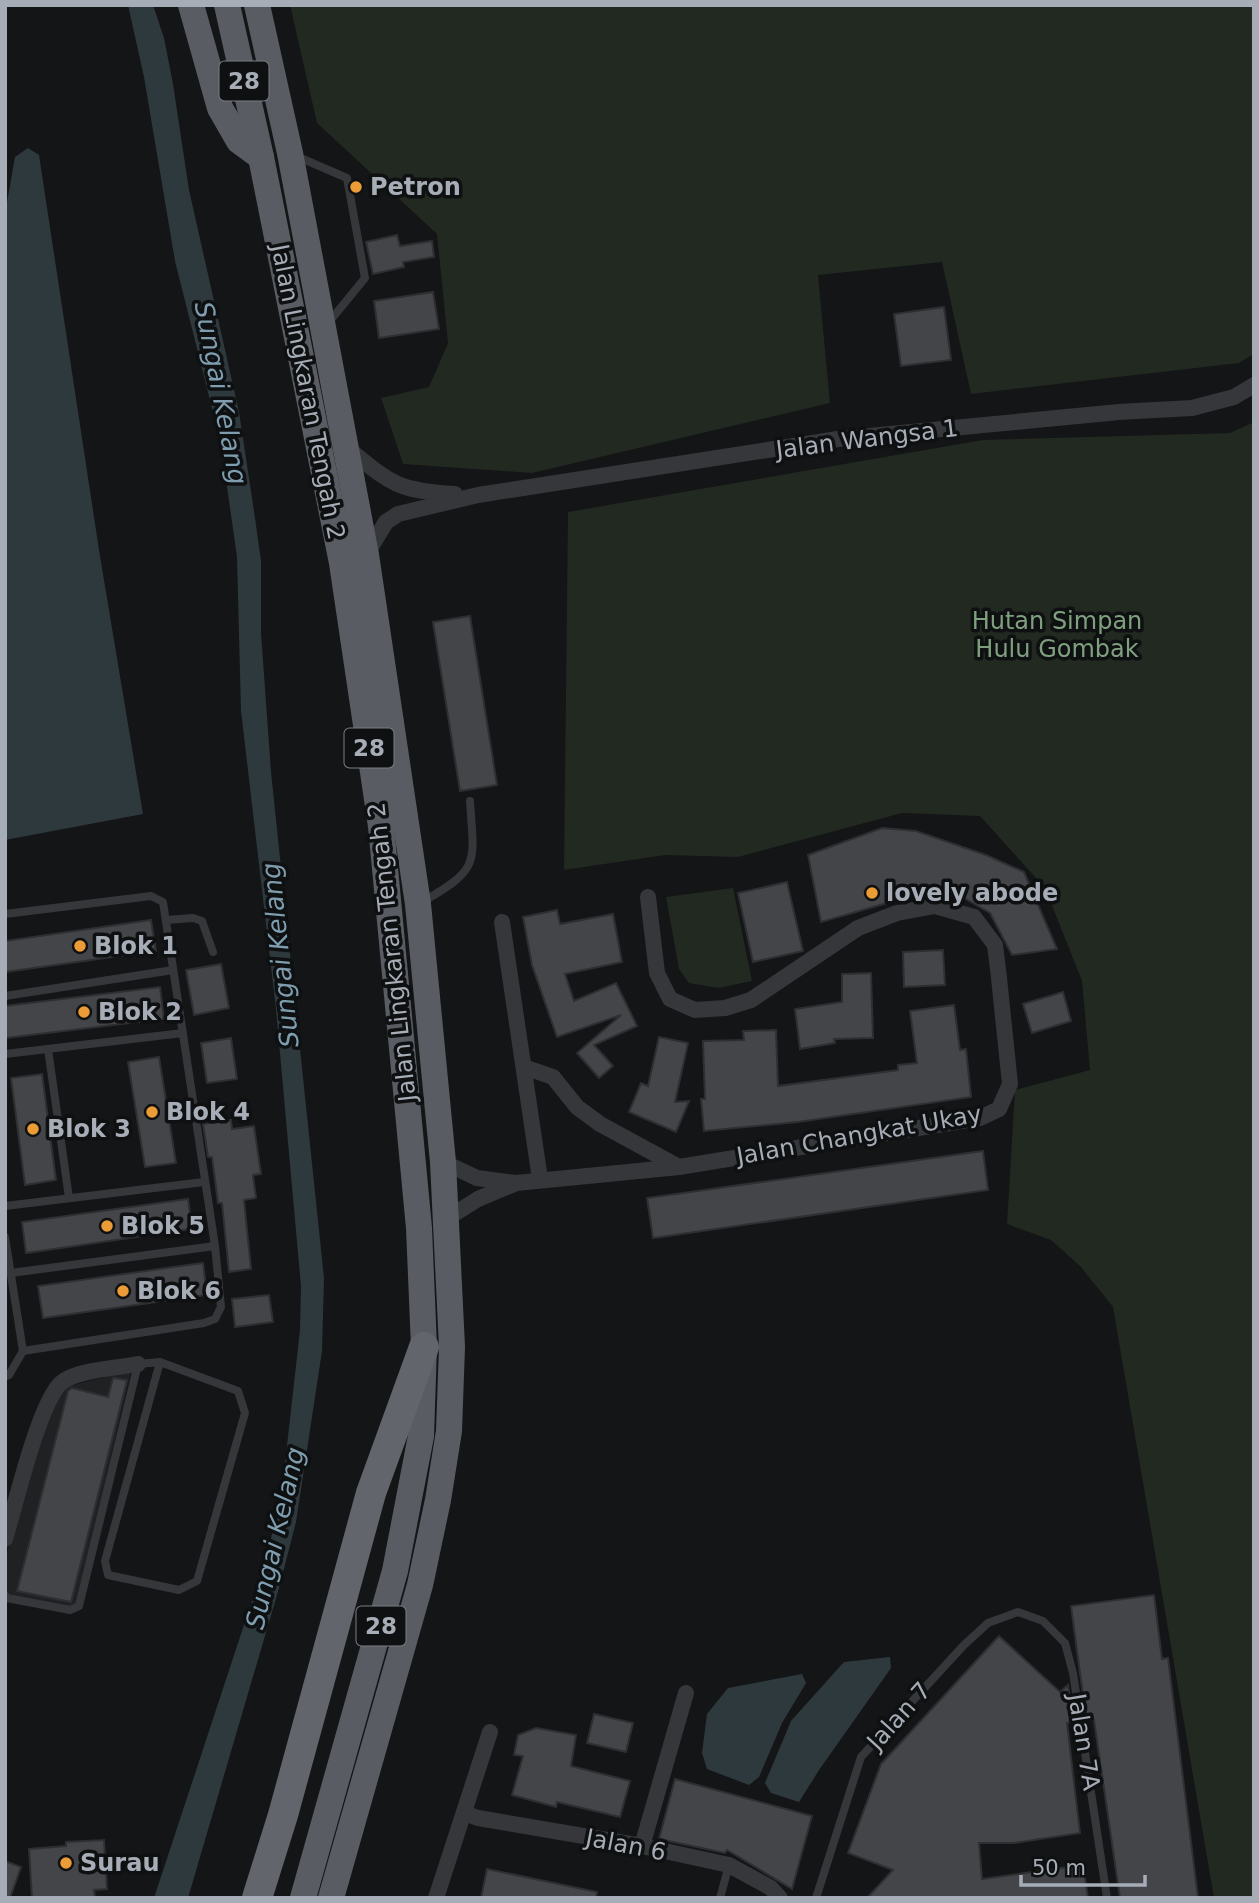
<svg xmlns="http://www.w3.org/2000/svg" width="1259" height="1903" viewBox="0 0 1259 1903" font-family="'DejaVu Sans',sans-serif">
  <rect width="100%" height="100%" fill="#141516"/>
  <path fill="#202123" d="M131,1371L77,1602L69,1607L10,1595L5,1588L7,1553L52,1406L65,1387Z"/>
  <g fill="#212921">
    <path d="M290,5H1254V354L1239,363L971,394L942,262L818,275L830,403L532,473L403,464L381,398L429,387L448,343L437,234L317,123Z"/>
    <path d="M1254,422V1898H1214L1113,1307L1080,1266L1051,1240L1007,1224L1015,1090L1090,1070L1082,981L1045,888L980,816L902,813L738,857L665,855L564,870L568,512L983,440L1230,433Z"/>
    <path d="M733,888L752,981L718,988L689,983L679,969L666,897Z"/>
  </g>
  <g fill="#2e393e">
    <path d="M128,5H153L164,38L173,84L189,190L239,412L255,518L261,561V633L271,772L324,1278L322,1351L296,1522L279,1588L188,1898H154L268,1552L282,1490L300,1330L301,1286L276,1009L241,711L237,557L221,444L175,261L144,77Z"/>
    <path d="M28,148L39,155L99,550L143,814L5,840V214L15,157Z"/>
    <path d="M890,1657L891,1668L819,1770L799,1802L771,1793L765,1783L791,1721L844,1662Z"/>
    <path d="M802,1674L806,1683L782,1723L759,1777L749,1785L707,1769L702,1753L707,1714L728,1688Z"/>
  </g>
  <g fill="#434549" stroke="#2e2f32" stroke-width="2">
    <path d="M397,235L400,246L432,241L434,257L403,262L404,267L373,274L366,242Z"/>
    <path d="M433,292L439,329L379,338L374,301Z"/>
    <path d="M944,307L951,360L901,366L894,314Z"/>
    <path d="M470,616L497,785L460,791L433,622Z"/>
    <path d="M882,828L916,831L986,855L1024,872L1057,949L1012,955L990,913L948,889L908,897L821,922L808,855Z"/>
    <path d="M787,882L803,951L753,962L738,893Z"/>
    <path d="M557,910L560,924L613,914L622,962L565,974L574,1001L616,983L637,1026L594,1045L613,1066L599,1078L577,1053L621,1015L557,1037L532,965L523,917Z"/>
    <path d="M151,920L156,951L5,972V941Z"/>
    <path d="M943,950L945,985L904,987L903,952Z"/>
    <path d="M221,964L229,1008L194,1015L186,970Z"/>
    <path d="M871,973L873,1038L834,1039L835,1043L800,1049L795,1009L842,1002V974Z"/>
    <path d="M160,987L164,1019L5,1038V1006Z"/>
    <path d="M1063,992L1071,1021L1032,1033L1023,1004Z"/>
    <path d="M954,1005L960,1050L966,1049L971,1097L798,1122L704,1131L701,1099H705L703,1041L744,1040L743,1031L776,1030L778,1086L898,1070V1065L917,1063L910,1011Z"/>
    <path d="M659,1037L688,1043L675,1102L689,1101L676,1132L629,1112L641,1083L648,1086Z"/>
    <path d="M231,1038L237,1079L207,1083L201,1043Z"/>
    <path d="M159,1057L176,1163L145,1167L128,1062Z"/>
    <path d="M42,1074L56,1180L25,1185L11,1078Z"/>
    <path d="M231,1120L232,1129L254,1126L261,1174L253,1175L256,1198L244,1200L251,1269L229,1272L222,1203H218L212,1157H208L203,1124Z"/>
    <path d="M983,1151L988,1190L653,1238L647,1198Z"/>
    <path d="M188,1199L192,1229L26,1253L22,1222Z"/>
    <path d="M203,1263L207,1295L43,1318L38,1286Z"/>
    <path d="M269,1295L273,1322L235,1327L232,1299Z"/>
    <path d="M113,1378L127,1380L71,1602L17,1591L68,1391L72,1388L108,1397Z"/>
    <path d="M1154,1595L1162,1659L1168,1658L1198,1898H1120L1094,1720L1087,1721L1080,1673L1071,1606Z"/>
    <path d="M999,1636L1060,1692L1068,1685L1074,1722L1067,1723L1080,1833L1014,1843H979L982,1879L1083,1865L1088,1898H867L893,1870L848,1853L881,1764Z"/>
    <path d="M594,1714L633,1723L626,1752L587,1743Z"/>
    <path d="M536,1728L576,1735L571,1766L630,1781L620,1817L557,1802L556,1807L512,1795L523,1756L514,1755L518,1735Z"/>
    <path d="M675,1779L812,1816L792,1889L727,1850L725,1853L659,1839Z"/>
    <path d="M104,1840L107,1889L94,1890L95,1898H32L29,1849L66,1846V1842Z"/>
    <path d="M5,1861L21,1867L10,1898H5Z"/>
    <path d="M487,1869L597,1892L596,1898H481Z"/>
  </g>
  <g fill="none" stroke-linecap="round" stroke-linejoin="round">
    <g stroke="#35373b" stroke-width="8">
      <path d="M296,156L347,178L365,278L329,322"/>
      <path d="M424,901C481,868 474,863 470,801"/>
      <path d="M5,914L151,896L163,902L215,1246L221,1307L215,1319L204,1323L23,1351L9,1375L5,1377"/>
      <path d="M166,920L193,918L202,921L213,952"/>
      <path d="M5,996L173,970"/>
      <path d="M48,1049L69,1198"/>
      <path d="M5,1054L183,1033"/>
      <path d="M5,1206L204,1182"/>
      <path d="M5,1237L23,1351"/>
      <path d="M11,1273L215,1246"/>
      <path d="M5,1595L7,1598L70,1610L79,1606L138,1364L160,1362L238,1391L245,1413L197,1581L179,1590L108,1575L105,1561L160,1362"/>
      <path d="M720,1898L729,1865"/>
      <path d="M816,1898L861,1757L964,1645L988,1623L1018,1612L1043,1621L1065,1643L1073,1673L1107,1898"/>
    </g>
    <g stroke="#35373b" stroke-width="16">
      <path d="M346,447C390,483 397,491 455,494"/>
      <path d="M366,555L386,522L398,514L478,495L838,439L1119,412L1192,408L1234,397L1254,385"/>
      <path d="M502,922L540,1179"/>
      <path d="M524,1067L553,1077L577,1107L600,1124L679,1167"/>
      <path d="M443,1162L477,1178L516,1183L679,1167L980,1118L999,1109L1010,1084L999,978L995,945L974,917L935,906L897,913L858,928L751,1000L725,1008L695,1010L670,999L657,973L648,897"/>
      <path d="M446,1219L478,1199L514,1184"/>
      <path d="M5,1539C16,1504 38,1405 61,1383C75,1370 118,1368 138,1364"/>
      <path d="M464,1813L478,1818L642,1846L729,1865L771,1888L780,1898"/>
      <path d="M642,1846L686,1693"/>
      <path d="M436,1898L490,1732"/>
    </g>
    <g stroke="#5a5c63" stroke-width="26">
      <path d="M191,5L220,108L239,141L261,157"/>
      <path d="M227,5L261,157L342,563L381,826L419,1228L424,1347L421,1436L395,1571L303,1898"/>
      <path d="M257,5L290,153L366,555L418,904L443,1162L452,1347L449,1431L438,1500L420,1585L331,1898"/>
    </g>
    <path stroke="#62656c" stroke-width="30" d="M257,1898L283,1815L371,1493L424,1347"/>
  </g>
  <g fill="#ec9c36" stroke="#0f1011" stroke-width="2.5">
    <circle cx="356" cy="187" r="7"/>
    <circle cx="872" cy="893" r="7"/>
    <circle cx="80" cy="946" r="7"/>
    <circle cx="84" cy="1012" r="7"/>
    <circle cx="152" cy="1112" r="7"/>
    <circle cx="33" cy="1129" r="7"/>
    <circle cx="107" cy="1226" r="7"/>
    <circle cx="123" cy="1291" r="7"/>
    <circle cx="66" cy="1863" r="7"/>
  </g>
  <g text-anchor="middle" stroke-width="7" stroke-linejoin="round" paint-order="stroke">
    <g fill="#0f1011" stroke="#797e84" stroke-width="2">
      <rect x="219.5" y="61.5" width="49" height="39" rx="5"/>
      <rect x="344.5" y="728.5" width="49" height="39" rx="5"/>
      <rect x="356.5" y="1606.5" width="49" height="39" rx="5"/>
    </g>
    <g font-size="23" font-weight="bold" fill="#a6adb6">
      <text x="244" y="89">28</text>
      <text x="369" y="756">28</text>
      <text x="381" y="1634">28</text>
    </g>
    <g font-size="24" font-weight="bold" fill="#a6adb6" stroke="#0f1011" text-anchor="start">
      <text x="370" y="195">Petron</text>
      <text x="886" y="901">lovely abode</text>
      <text x="94" y="954">Blok 1</text>
      <text x="98" y="1020">Blok 2</text>
      <text x="166" y="1120">Blok 4</text>
      <text x="47" y="1137">Blok 3</text>
      <text x="121" y="1234">Blok 5</text>
      <text x="137" y="1299">Blok 6</text>
      <text x="80" y="1871">Surau</text>
    </g>
    <g font-size="24" fill="#a6adb6" stroke="#0f1011">
      <text transform="translate(308 392) rotate(79)" y="8">Jalan Lingkaran Tengah 2</text>
      <text transform="translate(867 439) rotate(-7)" y="8">Jalan Wangsa 1</text>
      <text transform="translate(392 952) rotate(-96)" y="8">Jalan Lingkaran Tengah 2</text>
      <text transform="translate(859 1135) rotate(-10)" y="8">Jalan Changkat Ukay</text>
      <text transform="translate(899 1716) rotate(-48)" y="8">Jalan 7</text>
      <text transform="translate(1084 1742) rotate(81)" y="8">Jalan 7A</text>
      <text transform="translate(626 1845) rotate(11)" y="8">Jalan 6</text>
    </g>
    <g font-size="24" fill="#7fa07e" stroke="#0f1011">
      <text x="1057" y="629">Hutan Simpan<tspan x="1057" dy="28">Hulu Gombak</tspan></text>
    </g>
    <g font-size="26" font-style="italic" fill="#7e9eb0" stroke="#0f1011">
      <text transform="translate(221 393) rotate(79)" y="9">Sungai Kelang</text>
      <text transform="translate(280 955) rotate(-96)" y="9">Sungai Kelang</text>
      <text transform="translate(275 1538) rotate(-77)" y="9">Sungai Kelang</text>
    </g>
  </g>
  <rect width="1259" height="1903" fill="none" stroke="#a6adb6" stroke-width="14"/>
  <path d="M1021 1875v10h124v-10" fill="none" stroke="#a6adb6" stroke-width="3.5"/>
  <text x="1032" y="1875" font-size="21" fill="#a6adb6" stroke="#0f1011" stroke-width="5" paint-order="stroke">50 m</text>
</svg>
